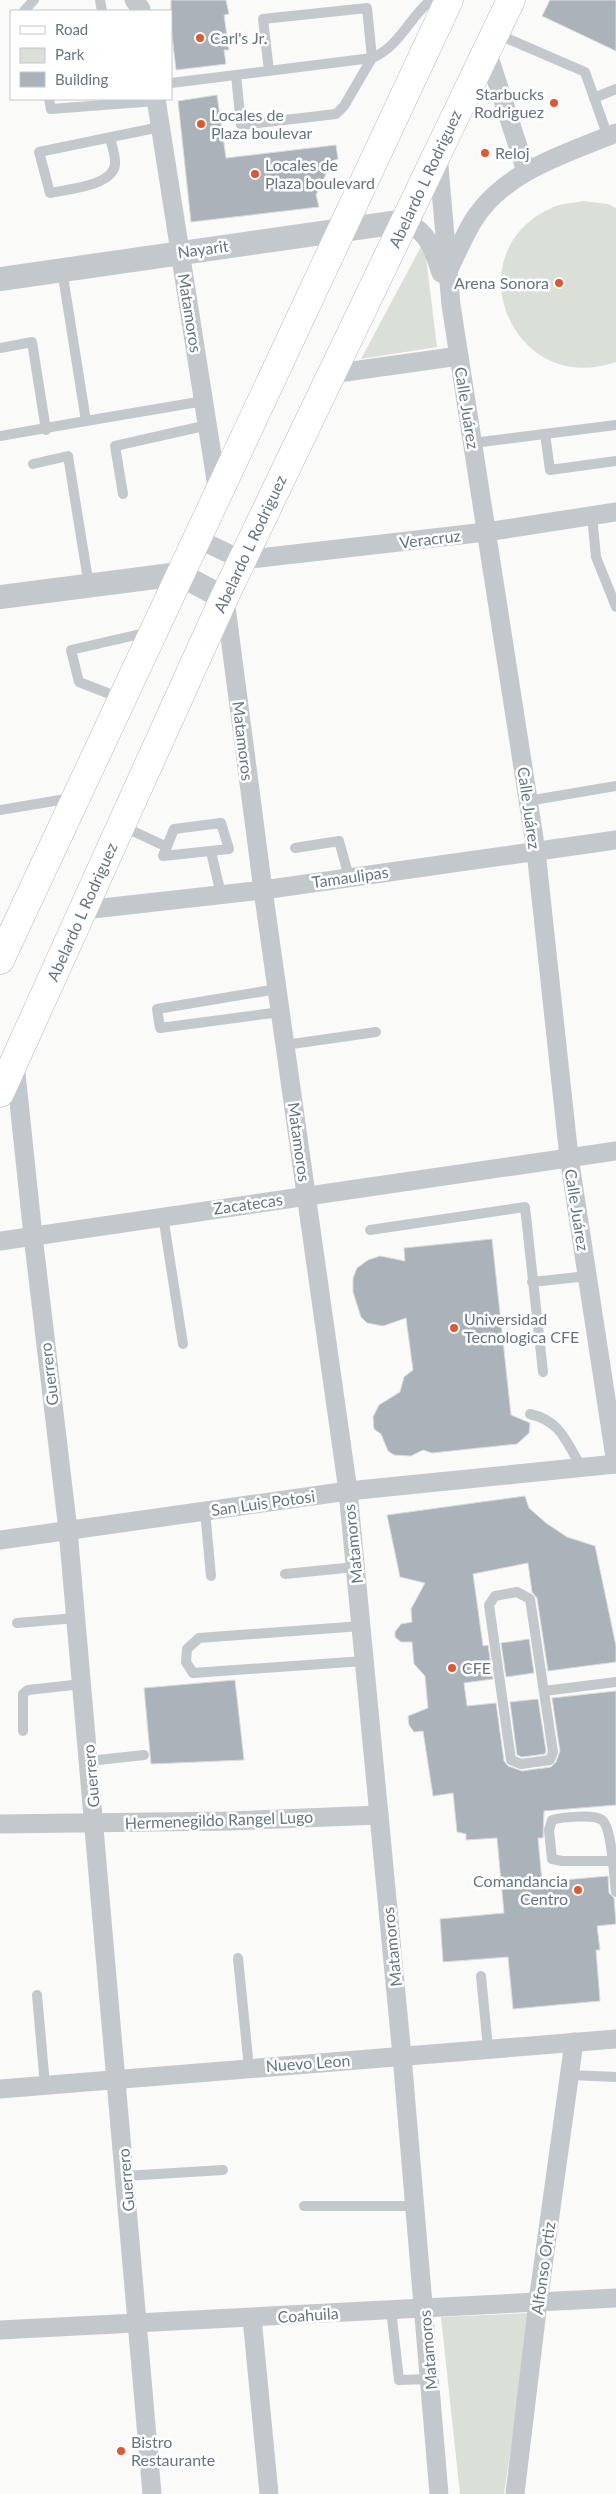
<svg xmlns="http://www.w3.org/2000/svg" width="616" height="2494" viewBox="0 0 616 2494" font-family="Lato,sans-serif">
  <rect width="100%" height="100%" fill="#fafaf8"/>
  <g fill="#dadfd7">
    <path d="M583,201L608,204L616,208V362C509,399 452,247 556,206C564,203 574,203 583,201Z"/>
    <path d="M424,241L437,347L361,359Z"/>
    <path d="M531,2313L504,2494H460L441,2317Z"/>
  </g>
  <g fill="#aab3b9" stroke="#dcdcda">
    <path d="M171,0H226L229,14L224,15L229,50H224L226,64L176,70L171,27Z"/>
    <path d="M550,0H616V51L542,16Z"/>
    <path d="M217,95L226,158L336,145L338,159L332,161L316,195L319,207L191,222L178,101Z"/>
    <path d="M492,1239L511,1415L530,1423L529,1433L517,1444L432,1453L423,1450L411,1456L394,1455L388,1451L381,1434L374,1429L373,1417L379,1405L400,1392L404,1377L413,1370L406,1318L383,1326L367,1323L361,1317L353,1292V1278L357,1268L368,1260L380,1256L405,1261L404,1248Z"/>
    <path d="M525,1496L529,1508L546,1523L567,1537L595,1546L616,1646V1662L548,1671L537,1598L532,1592L528,1563L473,1574L483,1646L488,1645L493,1679L464,1683L467,1706L496,1703L504,1761L508,1766L522,1771L551,1767L556,1762L560,1751L552,1698L616,1691V1805L544,1811L543,1838H538L542,1882L608,1876L609,1893L614,1898L616,1924L597,1926L600,1950H596L600,2001L513,2009L508,1957L443,1962L440,1919L504,1913L497,1838L466,1840V1834L457,1832L453,1793L433,1796L423,1731L414,1732L409,1725L408,1716L428,1708L425,1676L414,1664L412,1642H401L395,1637V1632L401,1624L412,1622L411,1609L425,1583L400,1577L387,1515Z"/>
    <path d="M529,1639L534,1673L506,1677L501,1643Z"/>
    <path d="M235,1680L244,1760L151,1764L144,1688Z"/>
    <path d="M538,1699L546,1751L545,1754L522,1757L517,1755L510,1702Z"/>
  </g>
  <g fill="none" stroke-linecap="round" stroke-linejoin="round">
    <g stroke="#b5babe" stroke-width="29">
      <g id="primary">
        <path d="M0,960L449,0"/>
        <path d="M0,1093L224,598L511,0"/>
      </g>
    </g>
    <g stroke="#c3c8cc" stroke-width="10">
      <path d="M100,0L102,11"/>
      <path d="M24,11L34,0"/>
      <path d="M497,34L585,72L608,137"/>
      <path d="M236,75L241,125L336,114L344,106L372,58L367,8L263,19L269,71"/>
      <path d="M171,83L372,58C399,47 409,18 431,0"/>
      <path d="M594,98L616,89"/>
      <path d="M49,99L51,109L156,101"/>
      <path d="M110,138C112,146 116,157 115,165C112,186 68,189 50,193L39,152L160,127"/>
      <path d="M62,270L86,421L204,401"/>
      <path d="M0,348L32,342L46,430"/>
      <path d="M545,434L550,470L616,461"/>
      <path d="M0,436L86,421"/>
      <path d="M473,443L616,425"/>
      <path d="M33,464L68,456L89,586"/>
      <path d="M123,494L115,446L208,425"/>
      <path d="M592,516L596,557L616,607"/>
      <path d="M120,698L79,682L71,650L149,632"/>
      <path d="M528,801L616,786"/>
      <path d="M0,810L72,798"/>
      <path d="M221,823L229,849L163,856L174,829Z"/>
      <path d="M122,826L167,847"/>
      <path d="M295,848L339,841L349,877"/>
      <path d="M211,852L221,894"/>
      <path d="M277,989L157,1009L160,1028L280,1012"/>
      <path d="M285,1045L376,1032"/>
      <path d="M163,1216L183,1344"/>
      <path d="M370,1230L525,1207L543,1372"/>
      <path d="M532,1282L588,1276"/>
      <path d="M530,1414C561,1421 566,1442 582,1468"/>
      <path d="M205,1511L211,1576"/>
      <path d="M285,1574L355,1567"/>
      <path d="M517,1592L530,1599L553,1752L550,1760L521,1764L511,1760L489,1605L495,1596Z"/>
      <path d="M17,1623L76,1618"/>
      <path d="M361,1626L199,1638L187,1649L186,1662L193,1673L364,1661"/>
      <path d="M544,1691L616,1682"/>
      <path d="M23,1731V1694L28,1690L82,1684"/>
      <path d="M89,1761L144,1755"/>
      <path d="M612,1861H562L552,1859L549,1830L552,1820C562,1817 594,1814 602,1820C612,1827 614,1878 616,1892"/>
      <path d="M238,1958L249,2068"/>
      <path d="M481,1976L488,2048"/>
      <path d="M37,1995L45,2085"/>
      <path d="M570,2075L616,2077"/>
      <path d="M125,2176L223,2170"/>
      <path d="M304,2206H414"/>
      <path d="M391,2309L399,2380L430,2379"/>
    </g>
    <g stroke="#c3c8cc" stroke-width="19">
      <path d="M134,0L141,9"/>
      <path d="M486,48L526,171"/>
      <path d="M156,99L218,493"/>
      <path d="M438,155L451,305L536,851L569,1157L616,1464"/>
      <path d="M406,221C429,234 433,248 441,273"/>
      <path d="M449,269C457,253 464,236 473,221C504,171 565,154 616,133"/>
      <path d="M331,374L459,356"/>
      <path d="M198,539L242,560L486,532L616,512"/>
      <path d="M225,599L263,890L348,1491L402,2056L439,2494"/>
      <path d="M84,910L263,890L616,840"/>
      <path d="M15,1064L33,1236L68,1530L152,2494"/>
      <path d="M0,1241L616,1151"/>
      <path d="M0,1540L348,1491L616,1464"/>
      <path d="M0,1824L231,1821L379,1815"/>
      <path d="M0,2089L616,2039"/>
      <path d="M252,2318L269,2494"/>
      <path d="M0,2330L616,2298"/>
      <path d="M515,2494L538,2302L574,2042"/>
    </g>
    <g stroke="#c3c8cc" stroke-width="24">
      <path d="M0,279L406,221"/>
      <path d="M0,597L179,574L224,598"/>
    </g>
    <use href="#primary" stroke="#fff" stroke-width="28"/>
  </g>
  <g fill="#e4572e" stroke="#fff" stroke-width="2">
    <circle cx="200" cy="38" r="5"/>
    <circle cx="554" cy="103" r="5"/>
    <circle cx="201" cy="124" r="5"/>
    <circle cx="485" cy="153" r="5"/>
    <circle cx="255" cy="174" r="5"/>
    <circle cx="559" cy="283" r="5"/>
    <circle cx="454" cy="1328" r="5"/>
    <circle cx="452" cy="1668" r="5"/>
    <circle cx="578" cy="1890" r="5"/>
    <circle cx="121" cy="2451" r="5"/>
  </g>
  <g text-anchor="middle" stroke-width="5" stroke-linejoin="round" paint-order="stroke">
    <g font-size="16" fill="#657683" stroke="#fff" text-anchor="start">
      <text x="210" y="44">Carl's Jr.</text>
      <text x="544" y="100" text-anchor="end">Starbucks<tspan x="544" dy="18">Rodriguez</tspan></text>
      <text x="211" y="121">Locales de<tspan x="211" dy="18">Plaza boulevar</tspan></text>
      <text x="495" y="159">Reloj</text>
      <text x="265" y="171">Locales de<tspan x="265" dy="18">Plaza boulevard</tspan></text>
      <text x="549" y="289" text-anchor="end">Arena Sonora</text>
      <text x="464" y="1325">Universidad<tspan x="464" dy="18">Tecnologica CFE</tspan></text>
      <text x="462" y="1674">CFE</text>
      <text x="568" y="1887" text-anchor="end">Comandancia<tspan x="568" dy="18">Centro</tspan></text>
      <text x="131" y="2448">Bistro<tspan x="131" dy="18">Restaurante</tspan></text>
    </g>
    <g font-size="16" fill="#657683" stroke="#fff">
      <text transform="translate(425 179) rotate(-65)" y="6">Abelardo L Rodriguez</text>
      <text transform="translate(203 249) rotate(-8)" y="6">Nayarit</text>
      <text transform="translate(190 313) rotate(81)" y="6">Matamoros</text>
      <text transform="translate(467 408) rotate(81)" y="6">Calle Juárez</text>
      <text transform="translate(430 539) rotate(-7)" y="6">Veracruz</text>
      <text transform="translate(250 544) rotate(-65)" y="6">Abelardo L Rodriguez</text>
      <text transform="translate(243 741) rotate(83)" y="6">Matamoros</text>
      <text transform="translate(529 808) rotate(82)" y="6">Calle Juárez</text>
      <text transform="translate(350 877) rotate(-8)" y="6">Tamaulipas</text>
      <text transform="translate(82 912) rotate(-66)" y="6">Abelardo L Rodriguez</text>
      <text transform="translate(299 1142) rotate(82)" y="6">Matamoros</text>
      <text transform="translate(248 1204) rotate(-8)" y="6">Zacatecas</text>
      <text transform="translate(577 1210) rotate(81)" y="6">Calle Juárez</text>
      <text transform="translate(49 1374) rotate(-97)" y="6">Guerrero</text>
      <text transform="translate(263 1503) rotate(-8)" y="6">San Luis Potosi</text>
      <text transform="translate(353 1544) rotate(-96)" y="6">Matamoros</text>
      <text transform="translate(91 1776) rotate(-95)" y="6">Guerrero</text>
      <text transform="translate(219 1820) rotate(-2)" y="6">Hermenegildo Rangel Lugo</text>
      <text transform="translate(392 1947) rotate(-96)" y="6">Matamoros</text>
      <text transform="translate(308 2063) rotate(-4)" y="6">Nuevo Leon</text>
      <text transform="translate(126 2180) rotate(-95)" y="6">Guerrero</text>
      <text transform="translate(543 2268) rotate(-82)" y="6">Alfonso Ortiz</text>
      <text transform="translate(308 2315) rotate(-4)" y="6">Coahuila</text>
      <text transform="translate(428 2350) rotate(-95)" y="6">Matamoros</text>
    </g>
  </g>
  <rect x="10" y="10" width="162" height="90" fill="#ffffff" stroke="#c1c8cd"/>
  <rect x="20" y="26" width="25" height="8" fill="#ffffff" stroke="#c1c8cd"/>
  <text x="55" y="35" font-size="15" fill="#657683">Road</text>
  <rect x="20" y="48" width="25" height="15" fill="#dadfd7" stroke="#c1c8cd"/>
  <text x="55" y="60" font-size="15" fill="#657683">Park</text>
  <rect x="20" y="72" width="25" height="15" fill="#aab3b9" stroke="#c1c8cd"/>
  <text x="55" y="85" font-size="15" fill="#657683">Building</text>
</svg>
